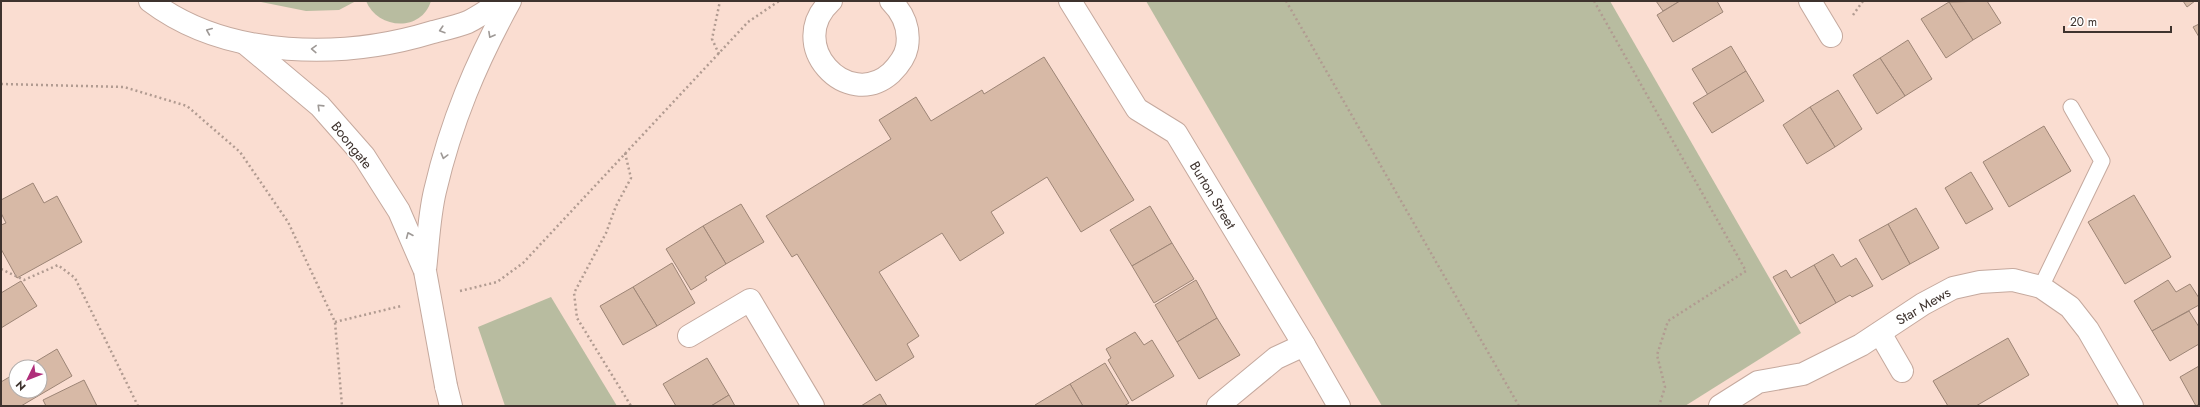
<svg xmlns="http://www.w3.org/2000/svg" width="2200" height="407" viewBox="0 0 2200 407" font-family="Jost,sans-serif">
  <rect width="100%" height="100%" fill="#faddd1"/>
  <g fill="#b8bca0">
    <path d="M256,1H356L339,10L306,11Z"/>
    <path d="M366,1H431C421,33 377,29 366,1Z"/>
    <path d="M1146,1H1610L1801,333L1685,406H1382Z"/>
    <path d="M551,297L617,406H505L478,327Z"/>
  </g>
  <g fill="#d7b9a6" stroke="#9d8576">
    <path d="M1656,1H1680L1663,11Z"/>
    <path d="M1680,1H1717L1723,12L1673,42L1657,15Z"/>
    <path d="M1987,1L2001,23L1973,40L1949,2Z"/>
    <path d="M2183,1H2195L2187,7Z"/>
    <path d="M1949,2L1973,40L1946,58L1921,19Z"/>
    <path d="M2199,24V37L2193,27Z"/>
    <path d="M1908,40L1932,79L1905,96L1880,58Z"/>
    <path d="M1731,46L1746,71L1708,95L1692,69Z"/>
    <path d="M1044,57L1134,200L1081,232L1047,177L991,212L1004,233L960,261L942,233L879,272L919,336L907,344L914,357L876,381L797,254L792,257L766,216L891,139L879,120L916,97L931,121L982,90L984,94Z"/>
    <path d="M1880,58L1905,96L1877,114L1853,75Z"/>
    <path d="M1746,71L1764,101L1712,133L1693,103Z"/>
    <path d="M1838,90L1862,129L1835,147L1810,107Z"/>
    <path d="M1810,107L1835,147L1807,164L1783,125Z"/>
    <path d="M2044,126L2071,171L2009,207L1983,162Z"/>
    <path d="M1971,172L1993,209L1966,224L1945,188Z"/>
    <path d="M33,183L44,203L57,196L82,242L17,278L1,249V225L6,223L1,213V200Z"/>
    <path d="M2134,195L2171,257L2125,284L2088,222Z"/>
    <path d="M741,204L764,242L726,264L703,226Z"/>
    <path d="M1150,206L1172,243L1132,266L1110,230Z"/>
    <path d="M1916,208L1939,248L1910,264L1888,224Z"/>
    <path d="M1888,224L1910,264L1882,280L1859,240Z"/>
    <path d="M703,226L726,264L705,277L707,280L691,290L666,249Z"/>
    <path d="M1172,243L1194,279L1154,303L1132,266Z"/>
    <path d="M1833,254L1841,267L1856,258L1873,286L1852,297L1850,295L1836,303L1814,265Z"/>
    <path d="M672,263L695,303L657,326L633,287Z"/>
    <path d="M1814,265L1836,303L1800,324L1773,277L1786,270L1791,278Z"/>
    <path d="M1196,280L1217,318L1177,342L1155,305Z"/>
    <path d="M2168,280L2176,292L2190,284L2199,298V305L2152,331L2134,301Z"/>
    <path d="M21,281L37,306L1,328V293Z"/>
    <path d="M633,287L657,326L623,345L600,306Z"/>
    <path d="M2189,311L2199,327V344L2170,361L2152,331Z"/>
    <path d="M1217,318L1240,355L1199,379L1177,342Z"/>
    <path d="M1135,332L1144,345L1152,340L1174,376L1132,401L1108,360L1111,358L1106,349Z"/>
    <path d="M2008,338L2029,375L1976,406H1948L1933,381Z"/>
    <path d="M57,349L72,376L21,406H1V382L16,373V391H40V367H27Z"/>
    <path d="M707,358L729,395L711,406H676L663,384Z"/>
    <path d="M1105,363L1129,403L1124,406H1083L1070,384Z"/>
    <path d="M2199,366V404L2196,406L2180,377Z"/>
    <path d="M84,380L97,406H46L43,400Z"/>
    <path d="M1070,384L1083,406H1035V405Z"/>
    <path d="M880,394L887,406H861Z"/>
    <path d="M729,395L735,406H711Z"/>
  </g>
  <g fill="none" stroke-linecap="round" stroke-linejoin="round">
    <g stroke="#c5a99e" stroke-width="17">
      <path id="lane" d="M2041,287L2102,161L2071,107"/>
    </g>
    <g stroke="#c5a99e" stroke-width="24">
      <g id="street">
        <path d="M831,1C784,44 847,112 891,73C898,66 905,58 907,47C910,29 904,14 891,1"/>
        <path d="M1070,1L1137,109L1176,133L1304,345L1339,406"/>
        <path d="M1810,1L1831,36"/>
        <path d="M1880,333L1902,371"/>
        <path d="M689,336L750,300L813,406"/>
        <path d="M1218,406L1276,358L1304,345"/>
        <path d="M1720,406L1758,382L1803,374L1861,345L1923,304L1953,288L1980,282L2013,280L2041,287L2070,307L2088,330L2132,406"/>
      </g>
    </g>
    <g stroke="#c5a99e" stroke-width="24">
      <g id="secondary">
        <path d="M150,1C228,60 345,59 433,32C445,29 458,26 468,22C480,16 491,8 502,1"/>
        <path d="M246,44L320,106L364,156L399,211L425,271"/>
        <path d="M425,270C428,244 429,216 435,191C451,122 476,63 510,1"/>
        <path d="M446,386L451,406"/>
      </g>
    </g>
    <g stroke="#b19b91" stroke-width="2.5" stroke-dasharray="2 3" stroke-linecap="butt">
      <path d="M1286,1L1519,406"/>
      <path d="M1594,1L1746,271L1668,321L1657,355L1665,387L1659,406"/>
      <path d="M1853,15L1863,1"/>
      <path d="M719,54L712,39L720,1"/>
      <path d="M1,84L124,87L187,106L240,152L288,222L335,322L342,406"/>
      <path d="M625,153L631,178L616,206L606,233L574,293L577,318L631,406"/>
      <path d="M1,269L24,280L58,265L75,278L138,406"/>
      <path d="M460,291L497,282L523,263L748,22L779,1"/>
      <path d="M335,322L401,306"/>
    </g>
    <use href="#lane" stroke="#fff" stroke-width="15"/>
    <use href="#street" stroke="#fff" stroke-width="22"/>
    <use href="#secondary" stroke="#fff" stroke-width="22"/>
    <g stroke="#c5a99e" stroke-width="24" stroke-linecap="butt">
      <path id="secondary-bridge" d="M425,271L446,386"/>
    </g>
    <use href="#secondary-bridge" stroke="#fff" stroke-width="22"/>
  </g>
  <defs><path id="oneway-chevron" d="M-2-3.5L2.5 0L-2 3.5" fill="none" stroke-width="1.6" stroke-linecap="round" stroke-linejoin="round"/></defs>
  <g stroke="#9e9996">
    <use href="#oneway-chevron" transform="translate(442 30) rotate(163)"/>
    <use href="#oneway-chevron" transform="translate(209 31) rotate(-157)"/>
    <use href="#oneway-chevron" transform="translate(491 35) rotate(119)"/>
    <use href="#oneway-chevron" transform="translate(314 49) rotate(-178)"/>
    <use href="#oneway-chevron" transform="translate(320 107) rotate(-136)"/>
    <use href="#oneway-chevron" transform="translate(444 156) rotate(105)"/>
    <use href="#oneway-chevron" transform="translate(409 235) rotate(-113)"/>
  </g>
  <g text-anchor="middle" stroke-width="3.5" stroke-linejoin="round" paint-order="stroke">
    <g font-size="14" fill="#3e332e" stroke="#fff">
      <text transform="translate(352 145) rotate(51)" y="5">Boongate</text>
      <text transform="translate(1213 195) rotate(59)" y="5">Burton Street</text>
      <text transform="translate(1923 306) rotate(-30)" y="5">Star Mews</text>
    </g>
  </g>
  <rect width="2200" height="407" fill="none" stroke="#3e332e" stroke-width="4"/>
  <g transform="translate(28 379) rotate(227)"><circle r="19" fill="#ffffff" stroke="#b2adab"/>
  <path d="M0-3L7 15L0 10L-7 15Z" fill="#af2e7a"/>
  <text y="-6" font-size="11" font-weight="bold" text-anchor="middle" fill="#3e332e">N</text>
  </g>
  <path d="M2064 26v6h107v-6" fill="none" stroke="#3e332e" stroke-width="2"/>
  <text x="2070" y="26" font-size="12" fill="#3e332e" stroke="#ffffff" stroke-width="3" paint-order="stroke">20 m</text>
</svg>
